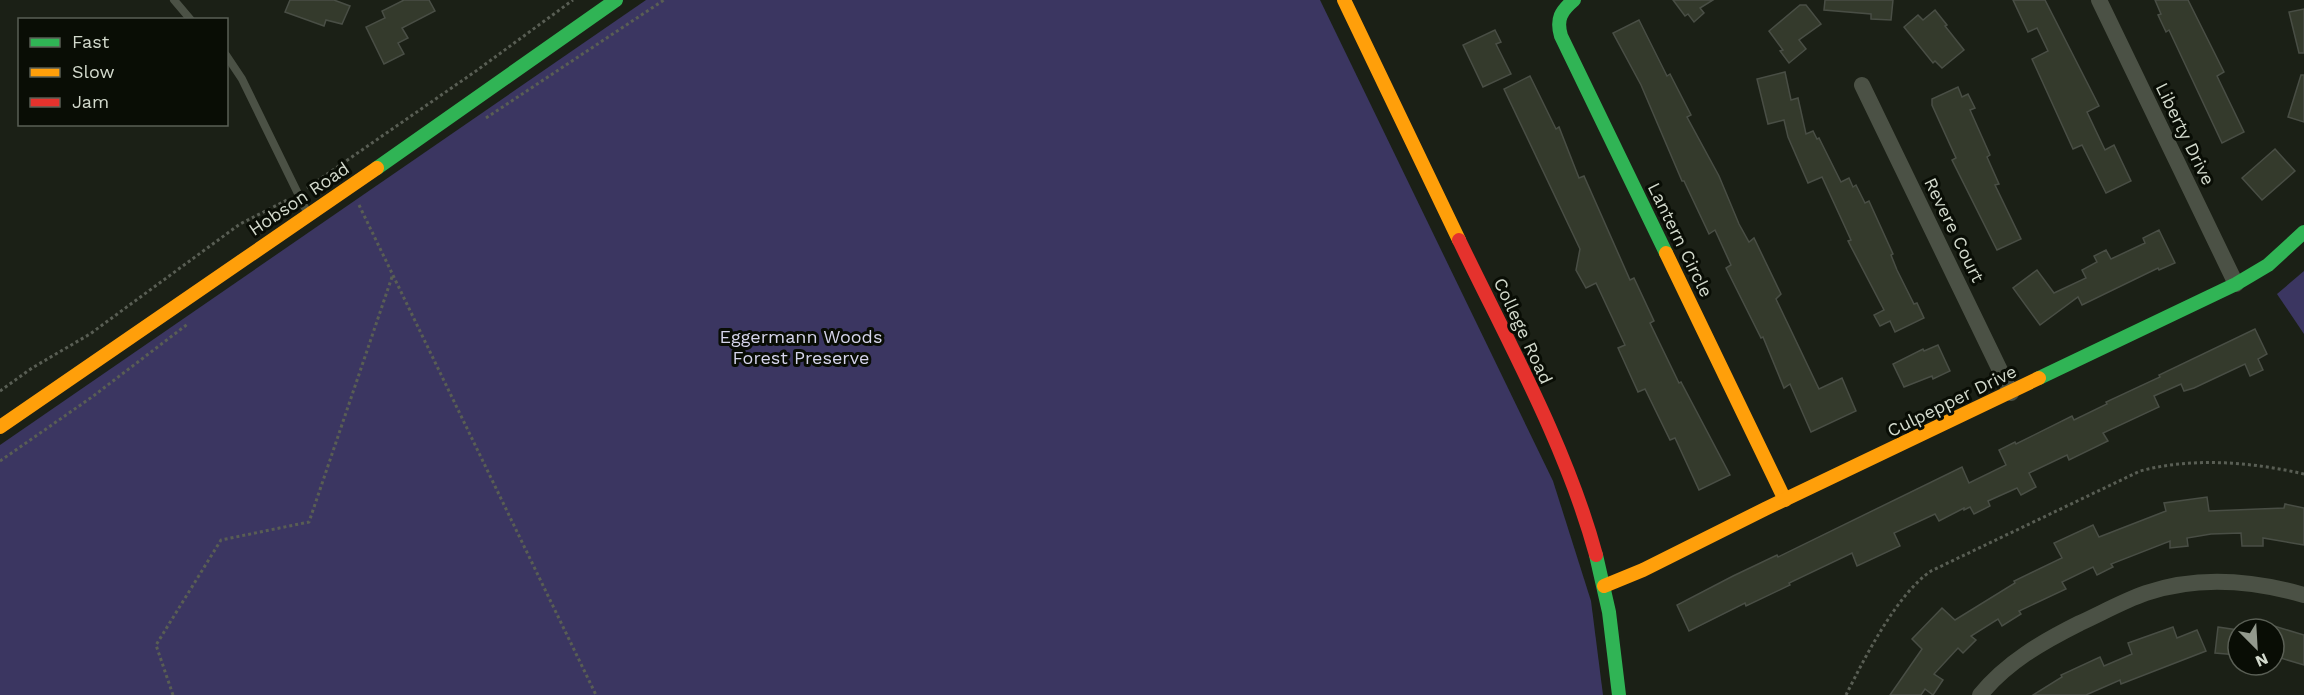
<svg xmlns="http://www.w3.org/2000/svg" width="2304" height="695" viewBox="0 0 2304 695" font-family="'Work Sans',sans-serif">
  <rect width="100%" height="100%" fill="#1b2016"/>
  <g fill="#3b3661">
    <path d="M646,0H1320L1553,481L1591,601L1603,695H0V445Z"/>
    <path d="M2304,271V334L2277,294Z"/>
  </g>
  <g fill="#343a2c" stroke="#494e45" stroke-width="1.5">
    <path d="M290,0H334L350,6L342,24L326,20L324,26L285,12Z"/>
    <path d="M404,0H429L435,11L402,28L408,38L398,43L404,54L384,64L366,27L385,18L382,11Z"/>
    <path d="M1673,0H1713L1700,8L1704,13L1694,22L1688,14L1685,16Z"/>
    <path d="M1825,0H1893L1891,20L1871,19V14L1824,10Z"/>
    <path d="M2013,0H2045L2099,106L2087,112L2105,150L2114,145L2131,181L2106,193L2082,145L2073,149L2032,59L2048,51L2037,28L2028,32Z"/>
    <path d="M2155,0H2188L2224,72L2217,76L2244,132L2222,143L2169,30L2166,32L2158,15L2161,14Z"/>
    <path d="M1800,5H1806L1821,24L1799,40L1806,49L1789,63L1780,51L1783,50L1769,31Z"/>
    <path d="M2304,9V53H2299L2289,12Z"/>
    <path d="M1935,10L1947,25L1945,26L1964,50L1942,68L1935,61L1933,63L1904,27L1918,15L1923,20Z"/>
    <path d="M1639,20L1667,76L1670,74L1691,115L1687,117L1719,176L1739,224L1749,242L1754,238L1781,294L1776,299L1819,389L1842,378L1856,411L1811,432L1790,384L1784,388L1763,337L1761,338L1726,268L1731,265L1715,230L1709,234L1684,181H1682L1641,85L1613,33Z"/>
    <path d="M1495,30L1501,42L1496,44L1511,74L1483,87L1463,45Z"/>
    <path d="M1785,72L1791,100L1798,98L1806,134L1813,131L1817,139L1819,138L1841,182L1849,178L1853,187L1856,185L1865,203L1869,201L1893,254L1891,255L1897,270L1914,304L1917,303L1924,318L1895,332L1890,321L1880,326L1874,315L1884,310L1848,241L1851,240L1822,177L1808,183L1788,137L1784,120L1768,124L1757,79Z"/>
    <path d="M2301,75H2304V122L2288,117Z"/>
    <path d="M1530,76L1556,129L1559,127L1579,178L1584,176L1630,280L1634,278L1654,321L1650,323L1679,383L1681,382L1730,475L1699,490L1675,438L1670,440L1645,389L1638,392L1618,348L1625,345L1596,283L1586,288L1576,270L1580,249L1504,89Z"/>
    <path d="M1958,87L1962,97L1968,94L1975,108L1970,110L1990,155L1987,157L1999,184L1995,185L2021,239L1997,250L1952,160L1956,158L1932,105V99Z"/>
    <path d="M2275,149L2295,171L2262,200L2242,178Z"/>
    <path d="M2159,230L2175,263L2159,270L2158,268L2082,305L2078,297L2040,325L2013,288L2037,270L2054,293L2086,278L2082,270L2097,262L2094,256L2106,250L2111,259L2145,243L2143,238Z"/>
    <path d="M2255,329L2267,354L2258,359L2263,370L2250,376L2245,364L2194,388L2184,391L2181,384L2154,396L2159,407L2103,433L2108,441L2069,460L2067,455L2029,473L2036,487L2021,495L2017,488L1988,501L1990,506L1974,514L1970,507L1964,510V508L1939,521L1935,514L1894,533L1900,546L1857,566L1852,553L1789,583L1790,585L1746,606L1745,603L1689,631L1677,605L1733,576L1777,555L1778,557L1962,467L1969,483L2006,465L1999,450L2015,442L2016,444L2072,416L2074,420L2107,404L2106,402L2160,377L2159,375Z"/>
    <path d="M1938,345L1950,371L1933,379L1932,376L1904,387L1893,364L1923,349L1924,351Z"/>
    <path d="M2207,497L2209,511L2284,508L2285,504L2304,508V545L2263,538V546H2242L2241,533L2211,534L2187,538L2188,546L2170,548V541L2111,564L2113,567L2097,575L2093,567L2062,582L2066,589L2019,611L2021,614L2002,626L1998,619L1971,636L1976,640L1963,653L1958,648L1934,674L1943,680L1933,695L1925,689L1921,695H1890L1922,649L1912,639L1942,608L1955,620L2015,583L2014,581L2062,558L2054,543L2093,525L2099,537L2166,511L2164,503Z"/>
    <path d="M2274,626L2304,635V665L2274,656Z"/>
    <path d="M2173,627L2177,638L2197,630L2206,651L2121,684L2120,680L2086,695H2033L2062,677L2061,675L2100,657L2104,666L2132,654L2128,643Z"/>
    <path d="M2218,627L2238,630V655L2215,653Z"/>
  </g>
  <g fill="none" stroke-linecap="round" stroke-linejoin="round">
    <g stroke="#595e54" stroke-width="3" stroke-dasharray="3 3" stroke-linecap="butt">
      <path d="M486,118L664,0"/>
      <path d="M307,188L476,71L573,0"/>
      <path d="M359,205L596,695"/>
      <path d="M0,391L32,368L90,334L240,224L289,199"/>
      <path d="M0,461L92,397L189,323"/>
      <path d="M173,695L156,645L221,540L309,522L393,274"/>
      <path d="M1846,695C1865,657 1897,594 1931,571L2140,471C2192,457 2252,462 2304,474"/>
    </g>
    <g stroke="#4b5145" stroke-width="8">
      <path d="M174,0L191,20"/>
      <path d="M226,55L242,79L308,214"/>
    </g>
    <g stroke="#4b5145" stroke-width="16">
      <path d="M2099,0L2236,284"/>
      <path d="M1862,85L2011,393"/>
      <path d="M1980,695C2007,662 2042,642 2080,623C2102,613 2123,601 2146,593C2199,575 2252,580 2304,595"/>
    </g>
    <g stroke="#30b455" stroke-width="14">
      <path d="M1574,0C1561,11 1556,19 1561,36L1666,253"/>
      <path d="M377,168L616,0"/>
      <path d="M2039,378L2236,284L2268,265L2304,232"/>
      <path d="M1596,555L1609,612L1619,695"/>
    </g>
    <g stroke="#ff9f0a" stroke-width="14">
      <path d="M1344,0L1459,240"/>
      <path d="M1666,253L1785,500"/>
      <path d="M0,427L377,168"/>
      <path d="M1604,586L1643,570L1765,509L2039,378"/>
    </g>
    <path stroke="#e5322d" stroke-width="14" d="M1459,240C1508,342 1566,445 1596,555"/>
  </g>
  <g text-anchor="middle" stroke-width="6" stroke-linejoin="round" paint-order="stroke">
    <g font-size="18" fill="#d3dacd" stroke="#090d05">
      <text transform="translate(2185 134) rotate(64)" y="6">Liberty Drive</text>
      <text transform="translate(299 199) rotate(-34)" y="6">Hobson Road</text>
      <text transform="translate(1954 230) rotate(64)" y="6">Revere Court</text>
      <text transform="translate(1680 240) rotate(64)" y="6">Lantern Circle</text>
      <text transform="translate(1523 331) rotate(65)" y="6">College Road</text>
      <text transform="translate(1952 401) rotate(-26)" y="6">Culpepper Drive</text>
    </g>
    <g font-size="18" fill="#d6d5ec" stroke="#090d05">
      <text x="801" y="343">Eggermann Woods<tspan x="801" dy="21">Forest Preserve</tspan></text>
    </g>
  </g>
  <rect x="18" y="18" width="210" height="108" fill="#090d05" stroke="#5a5f55" stroke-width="1.5"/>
  <rect x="30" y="38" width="30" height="9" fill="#30b455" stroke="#5a5f55" stroke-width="1.5"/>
  <text x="72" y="48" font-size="18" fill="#d3dacd">Fast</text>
  <rect x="30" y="68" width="30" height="9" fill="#ff9f0a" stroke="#5a5f55" stroke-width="1.5"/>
  <text x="72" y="78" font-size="18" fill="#d3dacd">Slow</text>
  <rect x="30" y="98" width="30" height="9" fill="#e5322d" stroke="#5a5f55" stroke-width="1.5"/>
  <text x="72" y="108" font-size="18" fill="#d3dacd">Jam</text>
  <g transform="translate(2256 647) rotate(156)"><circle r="28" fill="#090d05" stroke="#5a5f55" stroke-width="1.5"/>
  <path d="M0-4.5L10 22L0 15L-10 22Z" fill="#93998d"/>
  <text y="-9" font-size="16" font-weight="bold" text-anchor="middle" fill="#d3dacd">N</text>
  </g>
</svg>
